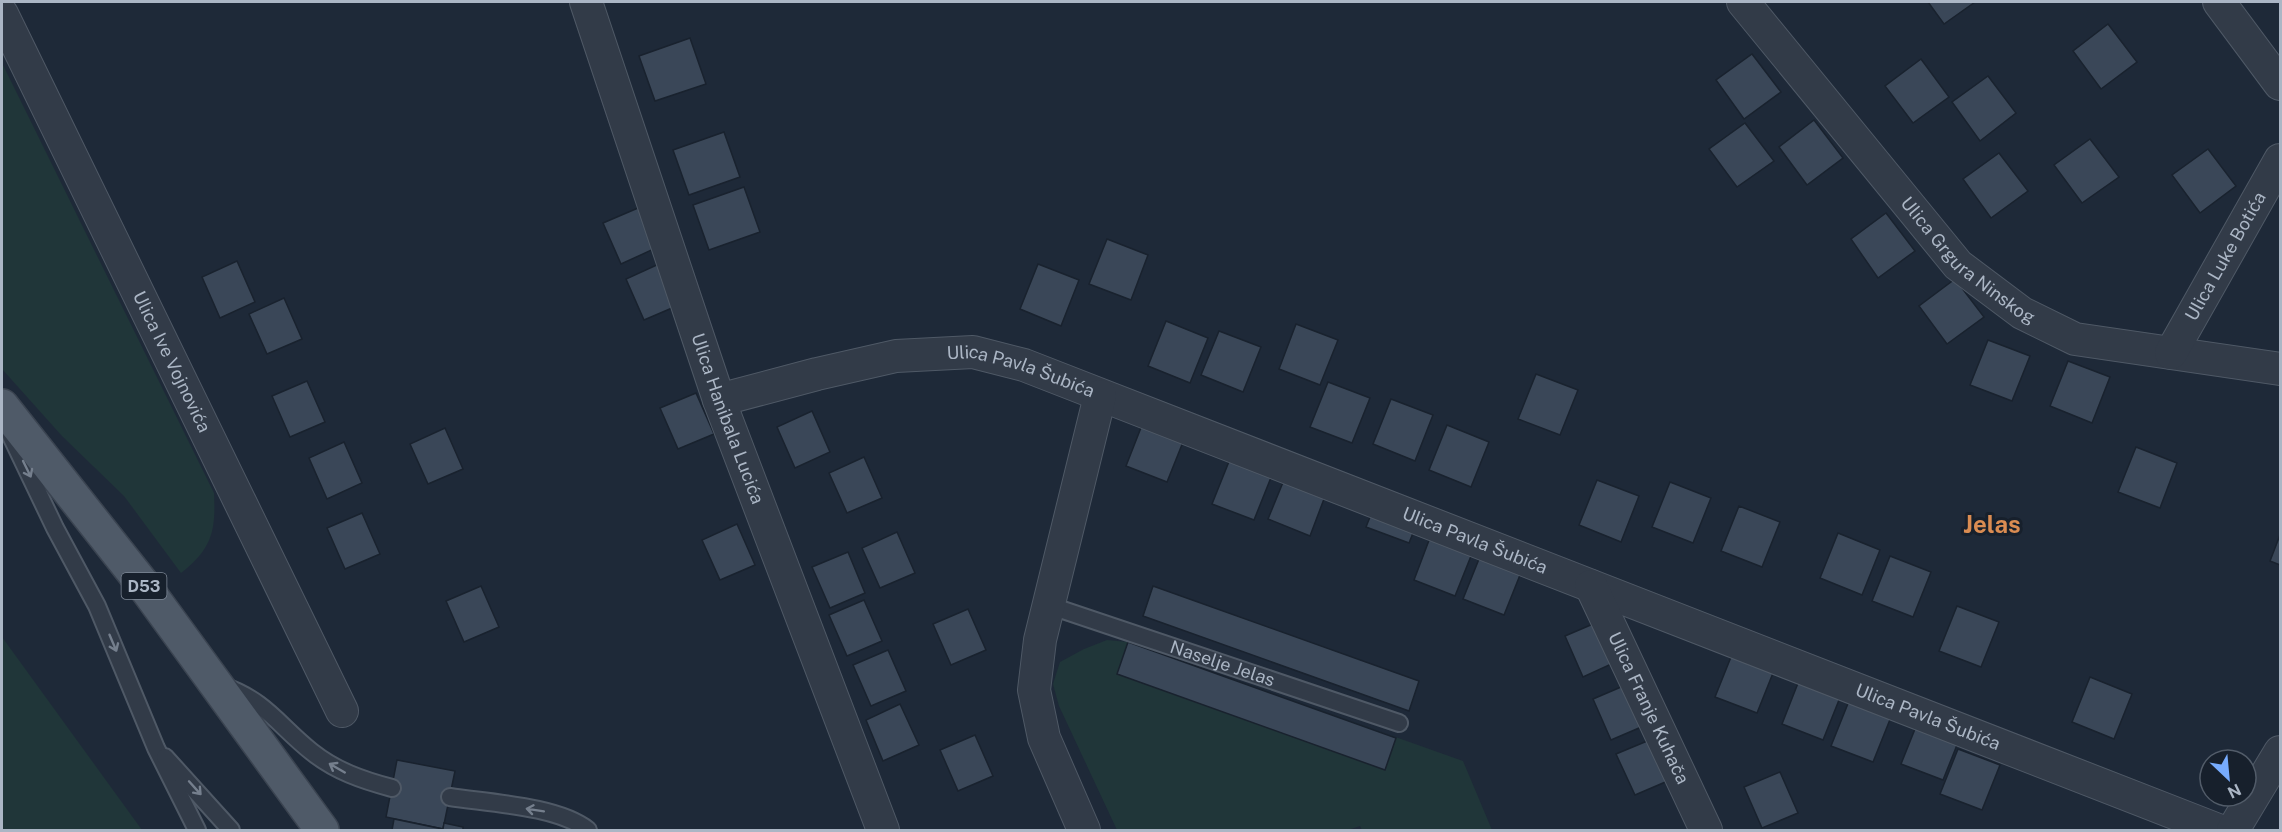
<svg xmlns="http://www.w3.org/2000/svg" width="2282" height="832" viewBox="0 0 2282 832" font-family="'Public Sans',sans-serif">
  <rect width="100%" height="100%" fill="#1e2938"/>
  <g fill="#203639">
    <path d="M2,63L214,493C216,531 212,549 181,573L124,496L62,436L2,369Z"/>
    <path d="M2,637L142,830H2Z"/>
    <path d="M1107,640L1128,642L1463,761L1492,830H1362L1360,826L1348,830H1117L1059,706L1053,684L1060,662L1084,649Z"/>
  </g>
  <g fill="#3a4758" stroke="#19222e" stroke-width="1.5">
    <path d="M1928,2H1975L1944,24Z"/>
    <path d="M2108,24L2137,62L2101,89L2073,51Z"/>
    <path d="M690,38L706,84L655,101L639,56Z"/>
    <path d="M1752,54L1781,92L1744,119L1716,80Z"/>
    <path d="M1921,59L1949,97L1913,123L1885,86Z"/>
    <path d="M1988,76L2016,113L1980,141L1952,102Z"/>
    <path d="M1814,120L1843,158L1807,185L1779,147Z"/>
    <path d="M1745,123L1774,161L1737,187L1709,149Z"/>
    <path d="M724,132L740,177L689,195L673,150Z"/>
    <path d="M2090,139L2119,177L2082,203L2054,165Z"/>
    <path d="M2208,149L2236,186L2200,213L2172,175Z"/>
    <path d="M1999,153L2028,191L1991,218L1963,179Z"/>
    <path d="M744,187L760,232L709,250L693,205Z"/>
    <path d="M638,208L656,248L621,264L603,223Z"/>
    <path d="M1886,213L1915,251L1878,278L1851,239Z"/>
    <path d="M1107,239L1148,255L1131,300L1089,284Z"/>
    <path d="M237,261L255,302L220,318L202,277Z"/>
    <path d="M661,263L679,305L644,320L626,279Z"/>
    <path d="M1038,264L1079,280L1061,326L1020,309Z"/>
    <path d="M1955,279L1984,317L1947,344L1919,306Z"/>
    <path d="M284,298L302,339L267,354L249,314Z"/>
    <path d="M1166,321L1208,338L1190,383L1148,366Z"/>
    <path d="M1296,324L1338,340L1320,385L1279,369Z"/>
    <path d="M1219,331L1261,347L1243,392L1201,375Z"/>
    <path d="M1988,340L2030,356L2012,401L1970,385Z"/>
    <path d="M2068,361L2110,377L2092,423L2050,406Z"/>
    <path d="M1536,374L1578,390L1560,435L1518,419Z"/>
    <path d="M307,381L325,422L290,437L272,396Z"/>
    <path d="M1328,382L1370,398L1352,443L1310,427Z"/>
    <path d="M696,393L714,434L678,449L660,408Z"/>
    <path d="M1391,399L1433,415L1415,461L1373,444Z"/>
    <path d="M812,411L830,452L795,468L777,427Z"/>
    <path d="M1144,420L1185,437L1167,482L1126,466Z"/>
    <path d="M1447,425L1489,442L1471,487L1429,470Z"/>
    <path d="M445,428L463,469L428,484L410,444Z"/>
    <path d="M344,442L362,483L327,499L309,458Z"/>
    <path d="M2136,447L2177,463L2160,508L2118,492Z"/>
    <path d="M864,457L882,498L847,513L829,473Z"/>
    <path d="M1230,459L1272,475L1254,520L1212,504Z"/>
    <path d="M1286,475L1327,491L1310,536L1268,519Z"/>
    <path d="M1597,480L1639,496L1621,542L1579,525Z"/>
    <path d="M1670,482L1711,498L1693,543L1652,527Z"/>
    <path d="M1739,506L1780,522L1762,567L1721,551Z"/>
    <path d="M1374,507L1417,523L1409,543L1366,527Z"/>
    <path d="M362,513L380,554L345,569L327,528Z"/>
    <path d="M737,524L755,565L720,580L702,540Z"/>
    <path d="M897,532L915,573L880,588L862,548Z"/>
    <path d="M1838,533L1880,550L1862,595L1820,578Z"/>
    <path d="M1431,535L1473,551L1455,596L1414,580Z"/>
    <path d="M2280,535V565L2270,561Z"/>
    <path d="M848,552L865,593L830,608L812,567Z"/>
    <path d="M1481,554L1522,570L1504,615L1463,599Z"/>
    <path d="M1890,556L1931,572L1913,617L1872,601Z"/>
    <path d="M481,586L499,627L464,642L446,601Z"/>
    <path d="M1153,586L1419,681L1409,711L1143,616Z"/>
    <path d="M864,600L882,641L847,656L829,615Z"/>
    <path d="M1957,606L1999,622L1981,667L1939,651Z"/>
    <path d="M968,609L986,650L951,665L933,624Z"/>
    <path d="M1600,621L1618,661L1583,677L1565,636Z"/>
    <path d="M1128,642L1396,738L1385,770L1117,674Z"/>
    <path d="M888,650L906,691L871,706L853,665Z"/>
    <path d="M1733,652L1775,668L1757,713L1715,697Z"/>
    <path d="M2090,677L2132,694L2114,739L2072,722Z"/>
    <path d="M1800,678L1841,695L1823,740L1782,724Z"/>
    <path d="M1628,684L1646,725L1611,740L1593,699Z"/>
    <path d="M1849,701L1891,717L1873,762L1831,746Z"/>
    <path d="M900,704L919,745L883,761L866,720Z"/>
    <path d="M1919,719L1961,735L1943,780L1901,764Z"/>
    <path d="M975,735L993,776L958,791L940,750Z"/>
    <path d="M1652,739L1670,780L1635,795L1616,754Z"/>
    <path d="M1958,749L2000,765L1982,810L1940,794Z"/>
    <path d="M397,760L455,771L443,829L386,817Z"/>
    <path d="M1780,772L1798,813L1762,828L1744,787Z"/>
    <path d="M394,819L443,829L444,823L463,827V830H392Z"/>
  </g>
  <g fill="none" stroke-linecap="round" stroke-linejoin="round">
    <g stroke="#4f5966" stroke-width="20">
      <g id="service">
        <path d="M11,436L55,528L97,606L156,748L197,830"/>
        <path id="s1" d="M1048,605L1399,723"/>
        <path d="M223,686C266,701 279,726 312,752C336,771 362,780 392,788"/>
        <path d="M165,757L231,830"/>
        <path d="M450,797C489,803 558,806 588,830"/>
      </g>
    </g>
    <g stroke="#4f5966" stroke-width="34">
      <g id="minor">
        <path id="s2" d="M586,2L719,400L883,830"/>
        <path id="s3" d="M1743,2L1958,265L2022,313L2075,339L2280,369"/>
        <path d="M2219,2L2280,84"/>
        <path id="s4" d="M2,14L342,711"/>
        <path id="s5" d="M2171,353L2280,160"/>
        <path id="s6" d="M719,400L817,374L896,356L973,352L1024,365L2218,830"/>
        <path id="s7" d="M1591,586L1706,830"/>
        <path d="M1084,830L1044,738L1034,690L1040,640L1100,396"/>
        <path d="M2233,830L2280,752"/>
      </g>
    </g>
    <g stroke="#3b4451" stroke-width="36">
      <path id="primary" d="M2,406L145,587L322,830"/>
    </g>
    <use href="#service" stroke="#323b48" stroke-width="16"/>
    <use href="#minor" stroke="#323b48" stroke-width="32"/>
    <use href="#primary" stroke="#4f5a68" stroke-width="33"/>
  </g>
  <defs><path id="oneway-shaft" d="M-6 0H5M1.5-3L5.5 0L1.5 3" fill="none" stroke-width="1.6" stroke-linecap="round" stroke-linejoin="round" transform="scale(1.5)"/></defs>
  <g stroke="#757f8d">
    <use href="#oneway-shaft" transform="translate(27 469) rotate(64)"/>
    <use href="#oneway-shaft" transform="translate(113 643) rotate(67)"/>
    <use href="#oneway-shaft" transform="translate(337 768) rotate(-150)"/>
    <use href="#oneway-shaft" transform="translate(195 788) rotate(48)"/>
    <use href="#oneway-shaft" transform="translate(535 810) rotate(-171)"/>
  </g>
  <g text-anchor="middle" stroke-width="6" stroke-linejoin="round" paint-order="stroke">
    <rect fill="#17202c" stroke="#7f8997" stroke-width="1.5" x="121.5" y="573" width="45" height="26" rx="4.5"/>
    <g font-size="16" font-weight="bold" fill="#abb6c5">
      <text x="144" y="592">D53</text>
    </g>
    <g font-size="18" fill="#abb6c5" stroke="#17202c">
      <text dy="6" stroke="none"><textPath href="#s3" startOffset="344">Ulica Grgura Ninskog</textPath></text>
      <text dy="6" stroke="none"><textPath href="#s5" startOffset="111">Ulica Luke Botića</textPath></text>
      <text dy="6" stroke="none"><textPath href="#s4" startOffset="387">Ulica Ive Vojnovića</textPath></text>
      <text dy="6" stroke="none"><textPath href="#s6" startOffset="310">Ulica Pavla Šubića</textPath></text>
      <text dy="6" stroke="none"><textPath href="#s2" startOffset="440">Ulica Hanibala Lucića</textPath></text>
      <text dy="6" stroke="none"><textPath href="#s6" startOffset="796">Ulica Pavla Šubića</textPath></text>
      <text dy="6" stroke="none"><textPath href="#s1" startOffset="184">Naselje Jelas</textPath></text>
      <text dy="6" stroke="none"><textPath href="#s7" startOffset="135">Ulica Franje Kuhača</textPath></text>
      <text dy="6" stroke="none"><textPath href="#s6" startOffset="1282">Ulica Pavla Šubića</textPath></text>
    </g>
    <g font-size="24" font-weight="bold" fill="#da8c52" stroke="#17202c">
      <text x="1992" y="533">Jelas</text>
    </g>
  </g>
  <rect width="2282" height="832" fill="none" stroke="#abb6c5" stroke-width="6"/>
  <g transform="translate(2228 778) rotate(154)"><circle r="28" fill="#17202c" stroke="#525c69" stroke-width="1.5"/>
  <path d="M0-4.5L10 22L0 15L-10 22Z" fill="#77acfe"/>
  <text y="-9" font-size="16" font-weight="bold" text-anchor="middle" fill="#abb6c5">N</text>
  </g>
</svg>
